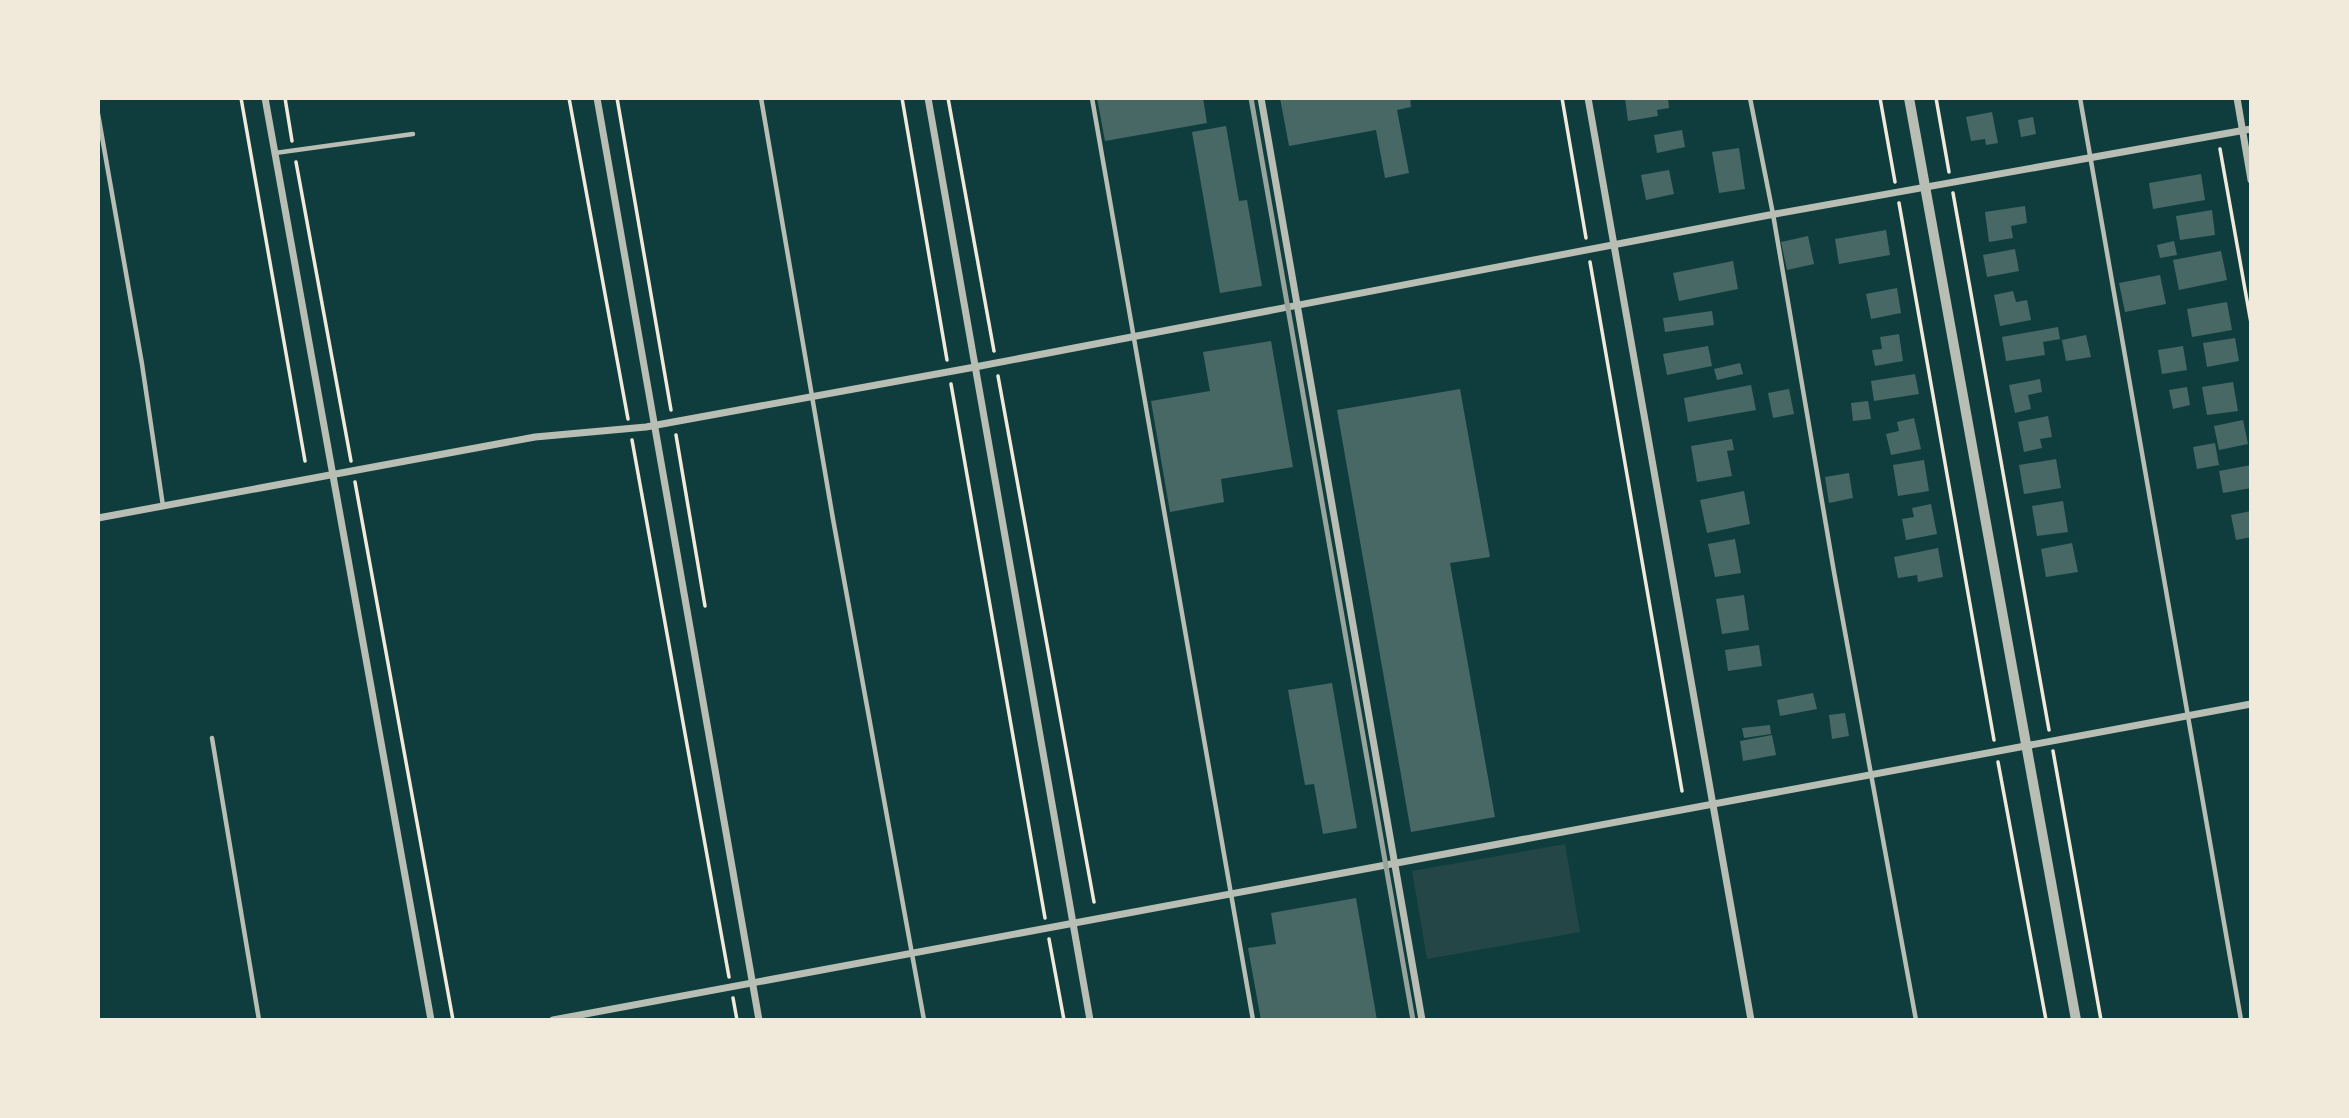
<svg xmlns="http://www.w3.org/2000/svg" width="2349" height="1118" viewBox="0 0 2349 1118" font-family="'PT Sans',sans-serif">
  <rect width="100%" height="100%" fill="#0f3d3e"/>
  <path fill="#244646" d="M1565,844L1580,932L1427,959L1412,871Z"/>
  <g fill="#486865">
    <path d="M1097,98H1203L1207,123L1105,141Z"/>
    <path d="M1280,98H1410L1411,107L1397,110L1409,173L1385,178L1376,130L1289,146Z"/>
    <path d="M1625,98H1668L1669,108L1657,110L1658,116L1628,121Z"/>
    <path d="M1992,112L1998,143L1986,145L1985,139L1971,141L1966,117Z"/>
    <path d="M2033,117L2036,134L2021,137L2018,120Z"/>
    <path d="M1226,126L1239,201L1247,200L1262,286L1220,293L1192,132Z"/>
    <path d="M1682,130L1685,147L1657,153L1654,135Z"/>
    <path d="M1739,148L1745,189L1719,193L1712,152Z"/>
    <path d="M1669,170L1674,194L1646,200L1641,175Z"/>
    <path d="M2201,174L2205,200L2153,209L2149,183Z"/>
    <path d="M2025,206L2027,223L2011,226L2013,238L1989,242L1985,212Z"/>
    <path d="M2212,210L2215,235L2180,240L2176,216Z"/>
    <path d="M1886,230L1890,255L1839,264L1835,239Z"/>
    <path d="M1808,236L1814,264L1787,270L1781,242Z"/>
    <path d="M2174,241L2177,255L2160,258L2157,245Z"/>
    <path d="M2015,249L2019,271L1987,277L1983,255Z"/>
    <path d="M2221,251L2227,280L2179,290L2173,260Z"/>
    <path d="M1733,261L1738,289L1679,301L1673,273Z"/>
    <path d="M2160,275L2166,304L2125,312L2119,283Z"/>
    <path d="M1897,288L1901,313L1871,319L1866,294Z"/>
    <path d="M2013,291L2016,302L2027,300L2031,320L2000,326L1994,295Z"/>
    <path d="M2227,302L2232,330L2192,337L2187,309Z"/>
    <path d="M1712,311L1714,325L1665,332L1663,318Z"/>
    <path d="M2058,327L2060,339L2043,342L2045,355L2006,361L2002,337Z"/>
    <path d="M1899,334L1903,361L1875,366L1872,350L1882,349L1880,337Z"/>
    <path d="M2086,335L2091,357L2066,361L2062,340Z"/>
    <path d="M2235,338L2239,361L2207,367L2203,343Z"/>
    <path d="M1271,341L1293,467L1221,479L1224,502L1170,512L1151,401L1210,391L1203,352Z"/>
    <path d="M1708,346L1712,366L1667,375L1663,354Z"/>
    <path d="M2183,346L2187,370L2162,374L2158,350Z"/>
    <path d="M1740,363L1743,374L1717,380L1714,369Z"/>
    <path d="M1915,374L1919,394L1874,401L1871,381Z"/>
    <path d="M2040,379L2042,392L2028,395L2031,409L2015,413L2009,385Z"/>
    <path d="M2233,382L2238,411L2207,415L2202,387Z"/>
    <path d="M1751,385L1756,410L1688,422L1684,398Z"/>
    <path d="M2187,387L2190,405L2173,409L2169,390Z"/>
    <path d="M1460,389L1490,557L1450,563L1495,817L1411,832L1337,410Z"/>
    <path d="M1789,389L1794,414L1773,418L1768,393Z"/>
    <path d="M1868,401L1871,419L1853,421L1851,403Z"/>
    <path d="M2048,416L2052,437L2040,439L2042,448L2024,452L2018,422Z"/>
    <path d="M1914,418L1921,449L1891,455L1886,434L1899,431L1897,422Z"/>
    <path d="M2243,420L2248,444L2219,450L2214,426Z"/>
    <path d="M1732,439L1734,450L1727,451L1732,476L1697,482L1691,446Z"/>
    <path d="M2215,443L2219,465L2197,469L2193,447Z"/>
    <path d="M2056,459L2061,488L2024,494L2019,465Z"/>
    <path d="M1924,460L1929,491L1898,496L1893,465Z"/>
    <path d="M2251,465V488L2223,493L2219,471Z"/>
    <path d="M1849,473L1853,498L1829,503L1825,477Z"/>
    <path d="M1744,491L1750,524L1707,533L1700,500Z"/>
    <path d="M2063,501L2068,532L2037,536L2032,506Z"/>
    <path d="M1931,504L1937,534L1906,540L1902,519L1914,517L1912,508Z"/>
    <path d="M2251,511V537L2236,540L2231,515Z"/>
    <path d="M1735,539L1741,573L1715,577L1708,544Z"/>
    <path d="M2072,543L2078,572L2046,577L2041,549Z"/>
    <path d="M1938,548L1943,577L1918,582L1917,575L1898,578L1894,557Z"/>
    <path d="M1744,595L1749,630L1722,634L1716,599Z"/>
    <path d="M1759,645L1762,666L1728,671L1725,650Z"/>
    <path d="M1332,683L1357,828L1323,834L1314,784L1305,785L1288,690Z"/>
    <path d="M1813,693L1817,709L1780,716L1777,700Z"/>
    <path d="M1845,713L1849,736L1832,739L1829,715Z"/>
    <path d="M1770,725L1771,734L1744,738L1742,728Z"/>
    <path d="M1772,735L1776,755L1743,761L1740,741Z"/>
    <path d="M1356,898L1377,1020H1261L1248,948L1276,944L1271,913Z"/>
  </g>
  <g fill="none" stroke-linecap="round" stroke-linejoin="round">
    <g stroke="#f1e9da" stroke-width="3.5">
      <path d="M241,98L305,461"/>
      <path d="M285,98L292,141"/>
      <path d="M569,98L628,419"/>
      <path d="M617,98L671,410"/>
      <path d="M902,98L947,360"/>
      <path d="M948,98L994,351"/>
      <path d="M1562,98L1586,238"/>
      <path d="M1880,98L1895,182"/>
      <path d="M1936,98L1949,172"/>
      <path d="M2220,149L2251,323"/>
      <path d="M296,162L351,461"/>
      <path d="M1953,193L2049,730"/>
      <path d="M1899,203L1994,740"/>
      <path d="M1590,262L1682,791"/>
      <path d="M998,376L1094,902"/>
      <path d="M951,384L1045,918"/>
      <path d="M676,435L705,606"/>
      <path d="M632,440L729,977"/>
      <path d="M355,482L453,1020"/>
      <path d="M2053,751L2101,1020"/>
      <path d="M1998,762L2046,1020"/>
      <path d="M1049,939L1064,1020"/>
      <path d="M733,998L737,1020"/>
    </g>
    <g stroke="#b8beb3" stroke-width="4.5">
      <path d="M761,98L833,519L924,1020"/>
      <path d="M1092,98L1253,1020"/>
      <path d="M1750,98L1773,214L1834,572L1916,1020"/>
      <path d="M2080,98L2241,1020"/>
      <path d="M98,114L142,364L163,506"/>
      <path d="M275,153L413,134"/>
      <path d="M212,738L259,1020"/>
    </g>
    <g stroke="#b8beb3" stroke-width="7">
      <path d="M265,98L431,1020"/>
      <path d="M597,98L759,1020"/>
      <path d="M928,98L1090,1020"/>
      <path d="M1261,98L1422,1020"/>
      <path d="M1588,98L1751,1020"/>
      <path d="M2237,98L2251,180"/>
      <path d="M98,518L535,437L646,427L673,422L975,367L1764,216L2251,129"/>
      <path d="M553,1020L2251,704"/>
    </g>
    <path stroke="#b8beb3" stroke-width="10" d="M1909,98L2076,1020"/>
    <path stroke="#97a49c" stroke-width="5" d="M1251,98L1413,1020"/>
  </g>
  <rect width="2349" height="1118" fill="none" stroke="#f1e9da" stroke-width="200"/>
</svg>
